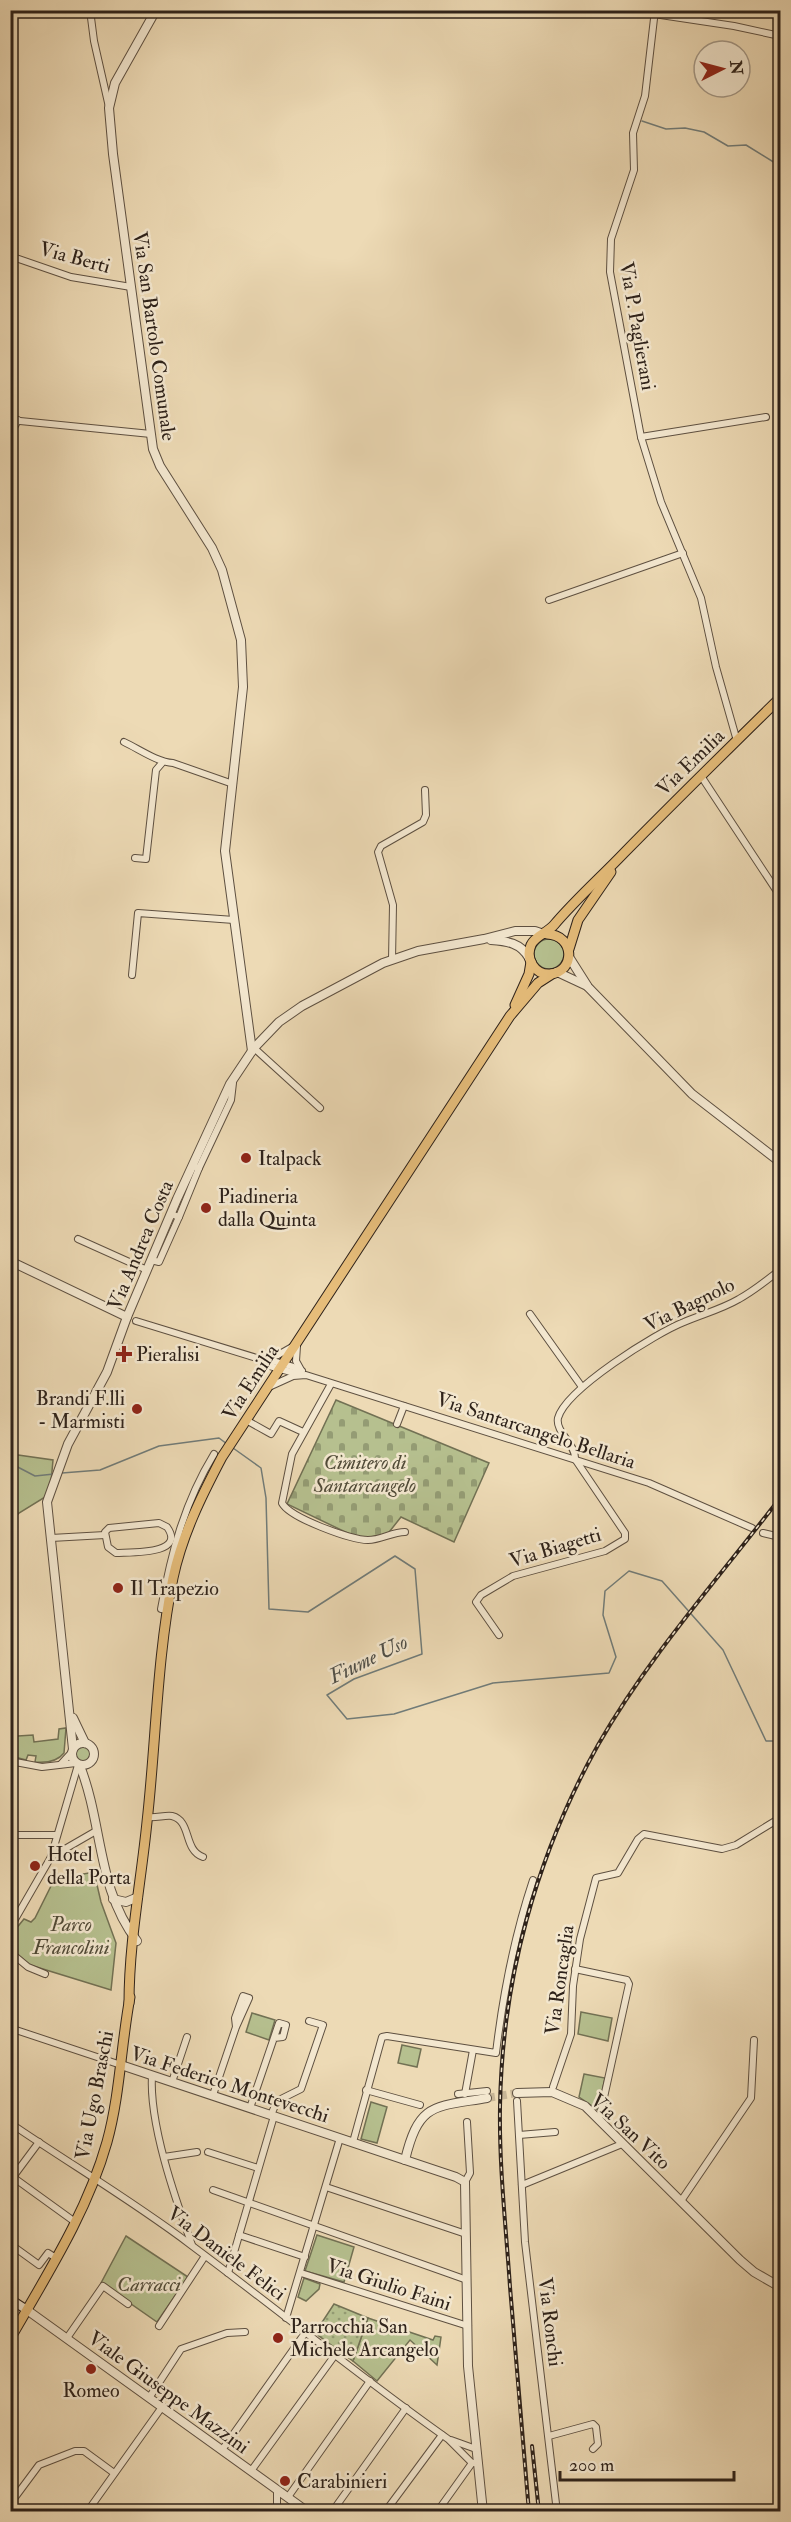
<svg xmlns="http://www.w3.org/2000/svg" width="791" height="2522" viewBox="0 0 791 2522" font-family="'IM FELL Double Pica',serif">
  <defs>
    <pattern id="cemetery-stones" width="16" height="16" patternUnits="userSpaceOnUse" patternTransform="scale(1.5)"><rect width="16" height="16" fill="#b6c08f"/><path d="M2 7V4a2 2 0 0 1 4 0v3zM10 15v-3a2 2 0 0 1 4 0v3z" fill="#949c74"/></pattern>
    <pattern id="garden-dots" width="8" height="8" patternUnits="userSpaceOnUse" patternTransform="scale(1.5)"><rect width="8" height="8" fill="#b6c08f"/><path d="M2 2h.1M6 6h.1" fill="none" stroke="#949c74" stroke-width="1.8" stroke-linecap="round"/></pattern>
  </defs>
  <rect width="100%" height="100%" fill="#eddab5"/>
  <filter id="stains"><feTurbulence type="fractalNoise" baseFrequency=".00333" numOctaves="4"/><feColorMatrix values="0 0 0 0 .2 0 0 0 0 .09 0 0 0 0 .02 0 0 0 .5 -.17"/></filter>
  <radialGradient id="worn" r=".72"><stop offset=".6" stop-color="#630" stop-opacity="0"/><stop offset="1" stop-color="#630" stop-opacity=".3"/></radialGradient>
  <g fill="#b6c08f" stroke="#727154" stroke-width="1.5">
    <circle cx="549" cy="954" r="15"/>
    <path d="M11,1454L53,1460L50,1494L19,1513L11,1522Z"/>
    <path d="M10,1714L12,1732L18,1736L33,1735L34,1742L58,1739L59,1729L66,1728L64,1753C57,1762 46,1763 35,1762L36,1756L28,1755L26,1760L11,1756Z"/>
    <circle cx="83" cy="1755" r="8"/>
    <path d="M94,1872L101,1902L116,1943L111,1990L30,1965L11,1949L10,1936L24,1919L31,1922L35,1918L57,1874L78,1875Z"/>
    <path d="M581,2012L612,2018L608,2041L578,2034Z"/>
    <path d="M252,2013L275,2020L269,2040L246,2032Z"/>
    <path d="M402,2045L421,2049L417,2067L398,2063Z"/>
    <path d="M584,2074L605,2078L598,2110L579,2097Z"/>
    <path d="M371,2102L387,2107L377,2143L361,2139Z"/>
    <path d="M317,2235L354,2247L344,2282L305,2271Z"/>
    <path d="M126,2236L188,2277L157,2322L101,2283Z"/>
    <path d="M304,2278L320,2284L319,2289L306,2301L298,2297Z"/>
    <path d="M368,2318L433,2340L435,2336L441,2337L437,2365L410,2340L377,2381L353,2361Z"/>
  </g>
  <path fill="url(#cemetery-stones)" stroke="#727154" stroke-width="1.5" d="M336,1400L489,1463L454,1542L401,1517L386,1536L360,1539L287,1504Z"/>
  <path fill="url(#garden-dots)" stroke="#727154" stroke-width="1.5" d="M334,2304L368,2318L353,2361L315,2333Z"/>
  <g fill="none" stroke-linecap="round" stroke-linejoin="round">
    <g stroke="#717c79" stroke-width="1.5">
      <path d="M642,121L666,129L685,128L704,132L728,146L746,145L780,166"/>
      <path d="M233,1448L261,1468L266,1498L269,1609L308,1612L395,1556L415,1569L422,1654L354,1679L327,1695L347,1719L394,1714L493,1683L609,1673L616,1657L603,1615L605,1591L629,1571L662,1581L723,1650L766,1741H780"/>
      <path d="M10,1463L35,1476L54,1474"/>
      <path d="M62,1473L100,1470L159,1446L219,1438L227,1444"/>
    </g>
    <path stroke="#c7b596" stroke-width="8" stroke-dasharray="8 4" stroke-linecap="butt" d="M487,2098L517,2093"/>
    <g stroke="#5e5041" stroke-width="8">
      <g id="minor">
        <path d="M90,10L94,41L109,107"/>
        <path d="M655,10L645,96L633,133L634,170L611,239L610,272L641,437L661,502L701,598L716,667L737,741"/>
        <path d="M654,14L734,26L780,36"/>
        <path d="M10,256L71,277L131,287"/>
        <path d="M10,420L151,434"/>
        <path d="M10,435L18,420"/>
        <path d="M641,437L766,417"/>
        <path d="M549,600L683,553"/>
        <path d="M124,742C139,749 157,762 173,763L233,784"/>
        <path d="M701,776L780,896"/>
        <path d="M135,858L146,859L156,770L162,763"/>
        <path d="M392,960L393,905L378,852L381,846L423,822L426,815L425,790"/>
        <path d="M132,975L138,913L234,920"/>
        <path d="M254,1048L320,1108"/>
        <path d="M199,1168L231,1100L233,1083"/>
        <path d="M179,1217L199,1168L196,1167"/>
        <path d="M78,1239L147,1270"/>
        <path d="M151,1260L159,1262L179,1217L171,1214"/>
        <path d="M530,1314L582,1387"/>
        <path d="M136,1321L260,1359L278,1355L292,1347"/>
        <path d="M297,1346L296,1361L301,1370"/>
        <path d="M265,1359C278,1363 290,1364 302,1371"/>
        <path d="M266,1365L298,1374"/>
        <path d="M331,1384L292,1454L282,1503C290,1518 351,1540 368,1540C381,1540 392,1532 405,1532"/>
        <path d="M271,1386L293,1376L306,1375L649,1483L752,1528"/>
        <path d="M246,1420L271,1434L279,1421L303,1432"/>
        <path d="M397,1424L404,1406"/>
        <path d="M159,1523L167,1527C187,1555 130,1552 116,1553L108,1547L105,1532L109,1528Z"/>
        <path d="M763,1533L780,1537"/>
        <path d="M51,1538L105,1535"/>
        <path d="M168,1610L161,1609C171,1554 184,1503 214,1454"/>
        <path d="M499,1635L476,1602L481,1595L513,1576L605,1551L625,1539V1533L575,1459C576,1444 555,1432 558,1418C566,1389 656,1333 684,1322C703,1314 722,1309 739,1299C754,1291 767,1280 780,1270"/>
        <path d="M10,1761L42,1767L76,1763"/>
        <path d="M61,1764L72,1752"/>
        <path d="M148,1817C156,1818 165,1815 172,1816C192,1821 183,1850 203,1857"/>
        <path d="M10,1835H57"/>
        <path d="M51,1857L96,1831"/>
        <path d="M10,1928L51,1857L78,1765"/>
        <path d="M10,1952L28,1967L45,1974"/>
        <path d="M575,1969L627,1980L629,1984L599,2120"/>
        <path d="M10,2028L121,2065"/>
        <path d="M152,2075C149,2124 175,2198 192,2245"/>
        <path d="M172,2082L187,2037"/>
        <path d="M553,2087L571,2034L573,1986L580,1939L596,1878L618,1873L638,1839L644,1834L722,1849L736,1845L780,1818"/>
        <path d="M366,2090L420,2105"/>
        <path d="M458,2094L487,2091"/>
        <path d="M465,2094L473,2050"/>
        <path d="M213,2095L236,2027L249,1998L243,1996L235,2018L236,2027"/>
        <path d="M517,2101L525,2242L557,2512"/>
        <path d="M250,2108L279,2023L286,2025L283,2037L274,2038"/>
        <path d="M271,2115L277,2101L301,2089L323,2025L309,2021"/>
        <path d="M10,2123C70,2164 133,2201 191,2245C277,2309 360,2377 448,2439L472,2463H477"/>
        <path d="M519,2135L555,2132"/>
        <path d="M353,2142L382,2037L387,2036L496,2053C503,1994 514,1937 533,1880"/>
        <path d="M208,2152L258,2168"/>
        <path d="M164,2157L197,2152"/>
        <path d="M10,2175L75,2222"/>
        <path d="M10,2181L39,2142"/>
        <path d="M465,2182L470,2173L467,2122"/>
        <path d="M522,2185L622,2144"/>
        <path d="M326,2187L466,2234"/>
        <path d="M213,2190L467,2280"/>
        <path d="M681,2201L751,2098L754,2040"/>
        <path d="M239,2235L305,2257"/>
        <path d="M10,2244L39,2265L48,2253L56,2258"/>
        <path d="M228,2273L274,2116"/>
        <path d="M301,2273L468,2326"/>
        <path d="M286,2318L340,2138"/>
        <path d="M159,2326L205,2256"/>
        <path d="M67,2338L103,2286L128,2304"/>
        <path d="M149,2398L181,2349L227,2333L245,2332"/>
        <path d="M549,2436L593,2424L596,2427L598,2444L593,2449"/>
        <path d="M451,2440L476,2449"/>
        <path d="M222,2450L305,2333"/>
        <path d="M251,2471L335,2355"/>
        <path d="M288,2497L370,2381"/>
        <path d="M10,2504L39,2465L75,2451H84L114,2473"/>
        <path d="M87,2512L162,2407"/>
        <path d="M277,2512V2490"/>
        <path d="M332,2512L406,2408"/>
        <path d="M385,2512L442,2435"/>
        <path d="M437,2512L472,2463"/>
      </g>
    </g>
    <g stroke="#5e5041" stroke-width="10">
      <g id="tertiary">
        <path d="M156,10L115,83L109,108L113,154L153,449L160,466L212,548L222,570L241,640L243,687L225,851L252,1051"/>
        <path d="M491,940C507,941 521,943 529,958"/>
        <path d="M569,957L588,987L692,1094L780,1162"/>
        <path d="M557,972L587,986"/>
        <path d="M10,1261L127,1317"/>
        <path d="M73,1718L85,1743"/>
        <circle cx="83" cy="1754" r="11"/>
        <path d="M73,1749L47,1502L68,1444L107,1372L127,1317L177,1199L230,1084L254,1048L279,1022L302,1006L383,963L418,951L484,939L515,931H535L544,934"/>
        <path d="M80,1766C103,1824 97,1890 137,1941"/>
        <path d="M113,1899L126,1902L138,1897"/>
        <path d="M121,2065L456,2177L465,2182L468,2366L483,2512"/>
        <path d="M517,2093L552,2092L585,2106L740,2260L754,2272L780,2287"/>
        <path d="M405,2160C419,2102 434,2107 487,2098"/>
        <path d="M27,2310L308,2512"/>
      </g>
    </g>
    <g stroke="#2e221a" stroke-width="10">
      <path id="secondary" d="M10,2299L27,2310"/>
    </g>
    <g stroke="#2e221a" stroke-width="11">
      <g id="primary">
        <path d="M547,934C575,935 576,972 550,974C535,975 525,959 531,945C535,936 547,933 554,925C576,899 601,877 624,853C676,800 728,749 780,698"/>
        <path d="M569,949L578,920L611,872"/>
        <path d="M515,1005L529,974L531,962"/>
        <path d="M129,2003C129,1942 141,1882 147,1822C156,1742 157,1656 173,1578C182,1535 202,1495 222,1457L510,1016L538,983L552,974"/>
        <path d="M10,2339C46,2276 87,2213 107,2142C120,2095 121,2045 130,1997"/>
      </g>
    </g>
    <use href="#minor" stroke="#f3e7cf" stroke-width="6"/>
    <use href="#tertiary" stroke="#f3e7cf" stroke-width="8"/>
    <use href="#secondary" stroke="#f3e7cf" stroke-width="8"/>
    <use href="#primary" stroke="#e6bd7a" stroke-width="9"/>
    <g stroke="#2e221a" stroke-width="4">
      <g id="rail">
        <path d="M532,2446L539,2512"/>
        <path d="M529,2512C522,2437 516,2362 510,2287C506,2227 499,2167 500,2107C502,1980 536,1856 598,1745C649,1656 718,1579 780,1498"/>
      </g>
    </g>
    <use href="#rail" stroke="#f3e7cf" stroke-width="1.5" stroke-dasharray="4.5" stroke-linecap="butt"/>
  </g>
  <g fill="#8f2418" stroke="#f3e7cf" stroke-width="2">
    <circle cx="246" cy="1158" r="6"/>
    <circle cx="206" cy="1208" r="6"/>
    <path d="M121 1345h6v6h6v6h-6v6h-6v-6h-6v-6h6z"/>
    <circle cx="137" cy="1409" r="6"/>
    <circle cx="118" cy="1588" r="6"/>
    <circle cx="35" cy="1866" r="6"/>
    <circle cx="278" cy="2338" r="6"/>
    <circle cx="91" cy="2369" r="6"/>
    <circle cx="285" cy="2481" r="6"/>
  </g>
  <g text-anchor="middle" stroke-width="5" stroke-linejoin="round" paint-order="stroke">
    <g font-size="20" fill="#2e221a" stroke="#f3e7cf">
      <text transform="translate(75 257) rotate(15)" y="7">Via Berti</text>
      <text transform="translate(638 326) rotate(80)" y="7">Via P. Paglierani</text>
      <text transform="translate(155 336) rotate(82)" y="7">Via San Bartolo Comunale</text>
      <text transform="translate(690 762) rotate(-44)" y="7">Via Emilia</text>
      <text transform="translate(140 1245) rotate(-67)" y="7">Via Andrea Costa</text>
      <text transform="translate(689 1304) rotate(-26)" y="7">Via Bagnolo</text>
      <text transform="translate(250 1382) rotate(-57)" y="7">Via Emilia</text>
      <text transform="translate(536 1430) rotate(18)" y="7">Via Santarcangelo Bellaria</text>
      <text transform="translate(555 1547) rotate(-17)" y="7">Via Biagetti</text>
      <text transform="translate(559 1980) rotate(-82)" y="7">Via Roncaglia</text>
      <text transform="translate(230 2084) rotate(18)" y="7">Via Federico Montevecchi</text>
      <text transform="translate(94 2095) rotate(-79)" y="7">Via Ugo Braschi</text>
      <text transform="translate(631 2131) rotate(43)" y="7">Via San Vito</text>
      <text transform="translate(227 2253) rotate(37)" y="7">Via Daniele Felici</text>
      <text transform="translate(389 2284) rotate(18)" y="7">Via Giulio Faini</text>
      <text transform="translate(551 2322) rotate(83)" y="7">Via Ronchi</text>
      <text transform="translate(169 2392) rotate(36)" y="7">Viale Giuseppe Mazzini</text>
    </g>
    <g font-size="20" fill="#2e221a" stroke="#f3e7cf" text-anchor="start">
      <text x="258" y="1165">Italpack</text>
      <text x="218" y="1203">Piadineria<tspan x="218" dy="23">dalla Quinta</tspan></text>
      <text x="136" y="1361">Pieralisi</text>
      <text x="125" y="1405" text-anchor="end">Brandi F.lli<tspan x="125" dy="23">- Marmisti</tspan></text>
      <text x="130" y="1595">Il Trapezio</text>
      <text x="47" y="1861">Hotel<tspan x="47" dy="23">della Porta</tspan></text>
      <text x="290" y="2333">Parrocchia San<tspan x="290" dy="23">Michele Arcangelo</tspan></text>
      <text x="91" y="2397" text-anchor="middle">Romeo</text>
      <text x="297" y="2488">Carabinieri</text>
    </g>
    <g font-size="20" font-style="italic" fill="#504a37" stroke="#f3e7cf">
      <text x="365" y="1469">Cimitero di<tspan x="365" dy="23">Santarcangelo</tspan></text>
      <text x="71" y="1931">Parco<tspan x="71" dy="23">Francolini</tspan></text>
      <text x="149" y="2291">Carracci</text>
    </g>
    <g font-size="21" font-style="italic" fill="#4f4f49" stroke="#f3e7cf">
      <text transform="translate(368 1659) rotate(-26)" y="7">Fiume Uso</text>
    </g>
  </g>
  <rect width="791" height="2522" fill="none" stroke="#eddab5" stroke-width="36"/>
  <rect x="12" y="12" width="767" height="2498" fill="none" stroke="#2e221a" stroke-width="3"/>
  <rect x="18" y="18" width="755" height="2486" fill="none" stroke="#2e221a" stroke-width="1.5"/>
  <g transform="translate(722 69) rotate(84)"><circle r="28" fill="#f3e7cf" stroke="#a49887" stroke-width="1.5"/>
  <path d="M0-4.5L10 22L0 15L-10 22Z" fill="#8f2418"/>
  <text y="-9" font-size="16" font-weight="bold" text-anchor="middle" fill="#2e221a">N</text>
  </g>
  <path d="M560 2471v9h174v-9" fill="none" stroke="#2e221a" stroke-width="3"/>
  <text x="569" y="2471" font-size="18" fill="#2e221a" stroke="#f3e7cf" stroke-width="4.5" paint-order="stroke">200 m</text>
  <rect width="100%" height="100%" filter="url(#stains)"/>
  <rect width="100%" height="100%" fill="url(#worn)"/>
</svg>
